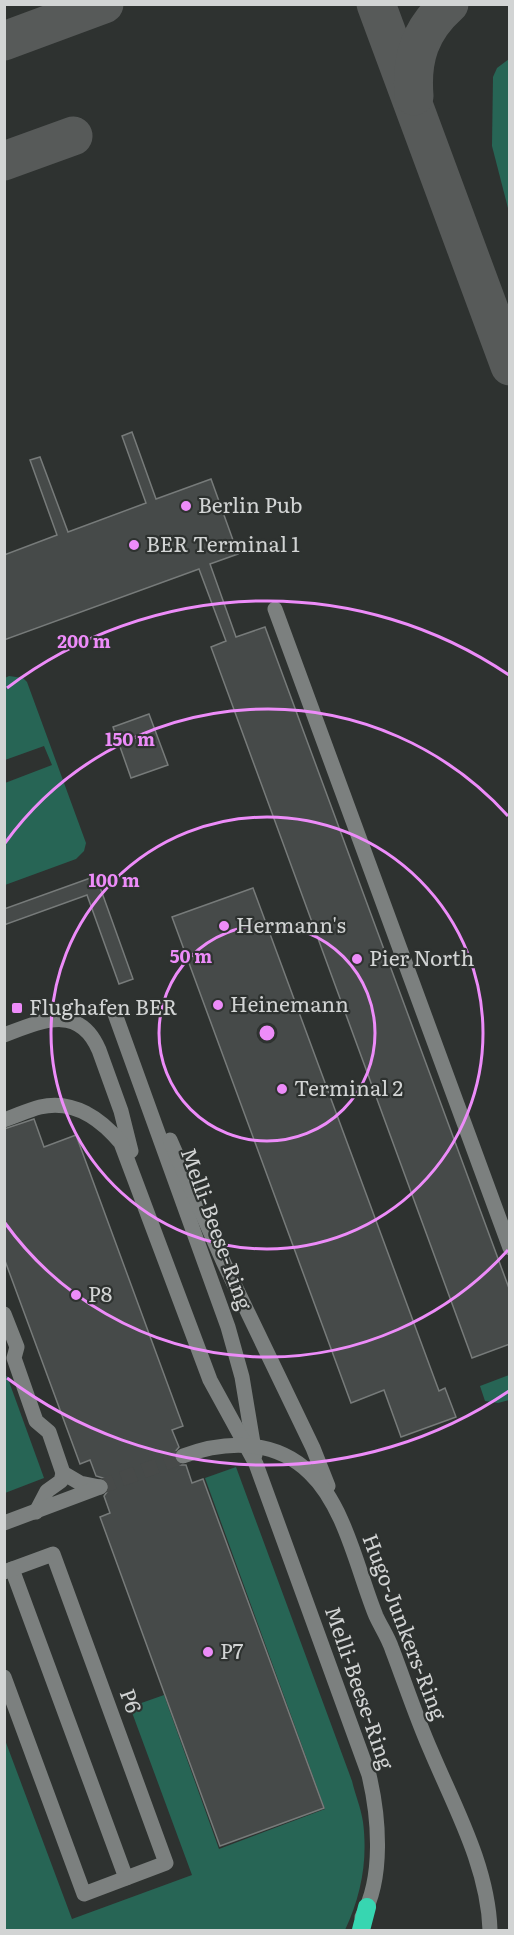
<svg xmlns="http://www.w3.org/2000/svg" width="514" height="1935" viewBox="0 0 514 1935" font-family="Literata,serif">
  <rect width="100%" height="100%" fill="#2e3230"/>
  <g fill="#276555">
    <path d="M509,59V212L492,146L493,77L497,68Z"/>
    <path d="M9,676L23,678L27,682L86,843L84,851L76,859L5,885V783L52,765L44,746L5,760V678Z"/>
    <path d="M509,1375V1400L498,1403L485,1401L480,1386Z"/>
    <path d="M7,1376L44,1478L5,1493L4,1377Z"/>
    <path d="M236,1467L352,1781C355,1794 361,1808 363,1822C368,1860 361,1896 345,1930H5V1740L72,1919L192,1875L130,1707L164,1695L219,1849L325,1809L205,1478Z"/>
  </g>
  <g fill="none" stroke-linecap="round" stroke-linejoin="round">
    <g stroke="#575a59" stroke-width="39">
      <path d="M376,4L510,366"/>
      <path d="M4,41L104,4"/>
      <path d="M414,96C411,58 420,30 449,4"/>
      <path d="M4,161L73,136"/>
    </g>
  </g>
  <g fill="#464a49" stroke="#777b7a" stroke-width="1.5">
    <path d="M132,432L156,499L211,479L238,554L210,564L236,637L265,627L510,1291V1344L472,1358L211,647L226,641L199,569L4,640V555L57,535L30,460L40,457L68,532L146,503L122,436Z"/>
    <path d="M149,714L168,765L131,778L113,727Z"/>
    <path d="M96,876L133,979L119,984L87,895L4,925V909Z"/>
    <path d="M253,888L439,1391L445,1388L456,1417L401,1437L384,1390L351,1403L172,917Z"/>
    <path d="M34,1119L44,1147L76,1135L183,1426L172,1430L179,1447L174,1453V1460L180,1465H186L192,1483L203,1479L324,1808L220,1846L100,1517L110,1513L104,1496L109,1489V1483L106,1479L96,1476L90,1460L80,1464L4,1258V1129Z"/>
  </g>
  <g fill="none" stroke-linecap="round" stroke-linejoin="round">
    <path stroke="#474a49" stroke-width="15" stroke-dasharray="15 8" stroke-linecap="butt" d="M100,1487L183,1456"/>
    <g stroke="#7c807f" stroke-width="15">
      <path d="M275,609L510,1248"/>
      <path d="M115,1014L228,1327L242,1377L255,1455"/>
      <path d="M4,1035C41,1021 79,1003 99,1050L121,1111L131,1151"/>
      <path d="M4,1120C16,1116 28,1110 40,1107C73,1099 101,1119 121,1143L210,1380L256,1464L369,1775C379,1817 384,1878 362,1917"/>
      <path d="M170,1140L223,1261L313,1448L328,1486"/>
      <path d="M4,1314L17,1347L14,1358L36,1421L49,1432L63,1473L80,1483L100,1487"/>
      <path d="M183,1456C226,1440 275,1439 310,1473C345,1506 358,1572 376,1616C381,1627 388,1637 392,1649C405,1683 416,1717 431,1751C455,1808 488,1867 490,1930"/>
      <path d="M36,1512L47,1491L61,1481L63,1473"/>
      <path d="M4,1523L100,1487"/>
      <path d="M12,1569L126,1878"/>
      <path d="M4,1572L53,1554L166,1863L84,1894L4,1677"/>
    </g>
    <path stroke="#37d6b1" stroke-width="18" d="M361,1930L367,1907"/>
  </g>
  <g fill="none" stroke="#ed8cf9" stroke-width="3">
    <circle cx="267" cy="1033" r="108"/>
    <circle cx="267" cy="1033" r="216"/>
    <path d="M508 1250A324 324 0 0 1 5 1223M5 843A324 324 0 0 1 508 816"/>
    <path d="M509 1391A432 432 0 0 1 7 1378M7 688A432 432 0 0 1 509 675"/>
  </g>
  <g fill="#ed8cf9" stroke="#2e3230" stroke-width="2">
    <circle cx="186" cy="506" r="6"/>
    <circle cx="134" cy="545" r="6"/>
    <circle cx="224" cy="926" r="6"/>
    <circle cx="357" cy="959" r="6"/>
    <circle cx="218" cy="1005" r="6"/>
    <rect x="11" y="1002" width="12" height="12" rx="3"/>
    <circle cx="282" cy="1089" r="6"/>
    <circle cx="76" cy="1295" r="6"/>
    <circle cx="208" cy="1652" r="6"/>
  </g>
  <g text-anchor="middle" stroke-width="4.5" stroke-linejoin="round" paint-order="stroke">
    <g font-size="21" fill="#d2d4d4" stroke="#2e3230" text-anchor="start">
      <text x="198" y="513">Berlin Pub</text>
      <text x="146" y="552">BER Terminal 1</text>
      <text x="236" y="933">Hermann's</text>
      <text x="369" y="966">Pier North</text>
      <text x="230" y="1012">Heinemann</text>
      <text x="29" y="1015">Flughafen BER</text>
      <text x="294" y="1096">Terminal 2</text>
      <text x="88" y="1302">P8</text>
      <text x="220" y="1659">P7</text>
    </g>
    <g font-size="21" fill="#d2d4d4" stroke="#2e3230">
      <text transform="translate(216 1229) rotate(70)" y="7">Melli-Beese-Ring</text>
      <text transform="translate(404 1627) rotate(69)" y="7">Hugo-Junkers-Ring</text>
      <text transform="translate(359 1688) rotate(71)" y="7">Melli-Beese-Ring</text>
      <text transform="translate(130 1701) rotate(70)" y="7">P6</text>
    </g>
  </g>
  <circle cx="267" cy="1033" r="9" fill="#ed8cf9" stroke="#2e3230" stroke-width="3"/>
  <g font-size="18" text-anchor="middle" font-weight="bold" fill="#ed8cf9" stroke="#2e3230" stroke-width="4.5" stroke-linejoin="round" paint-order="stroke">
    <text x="84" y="648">200 m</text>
    <text x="130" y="746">150 m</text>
    <text x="114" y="887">100 m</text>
    <text x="191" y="963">50 m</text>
  </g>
  <rect width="514" height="1935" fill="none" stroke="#d2d4d4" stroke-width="12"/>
</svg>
